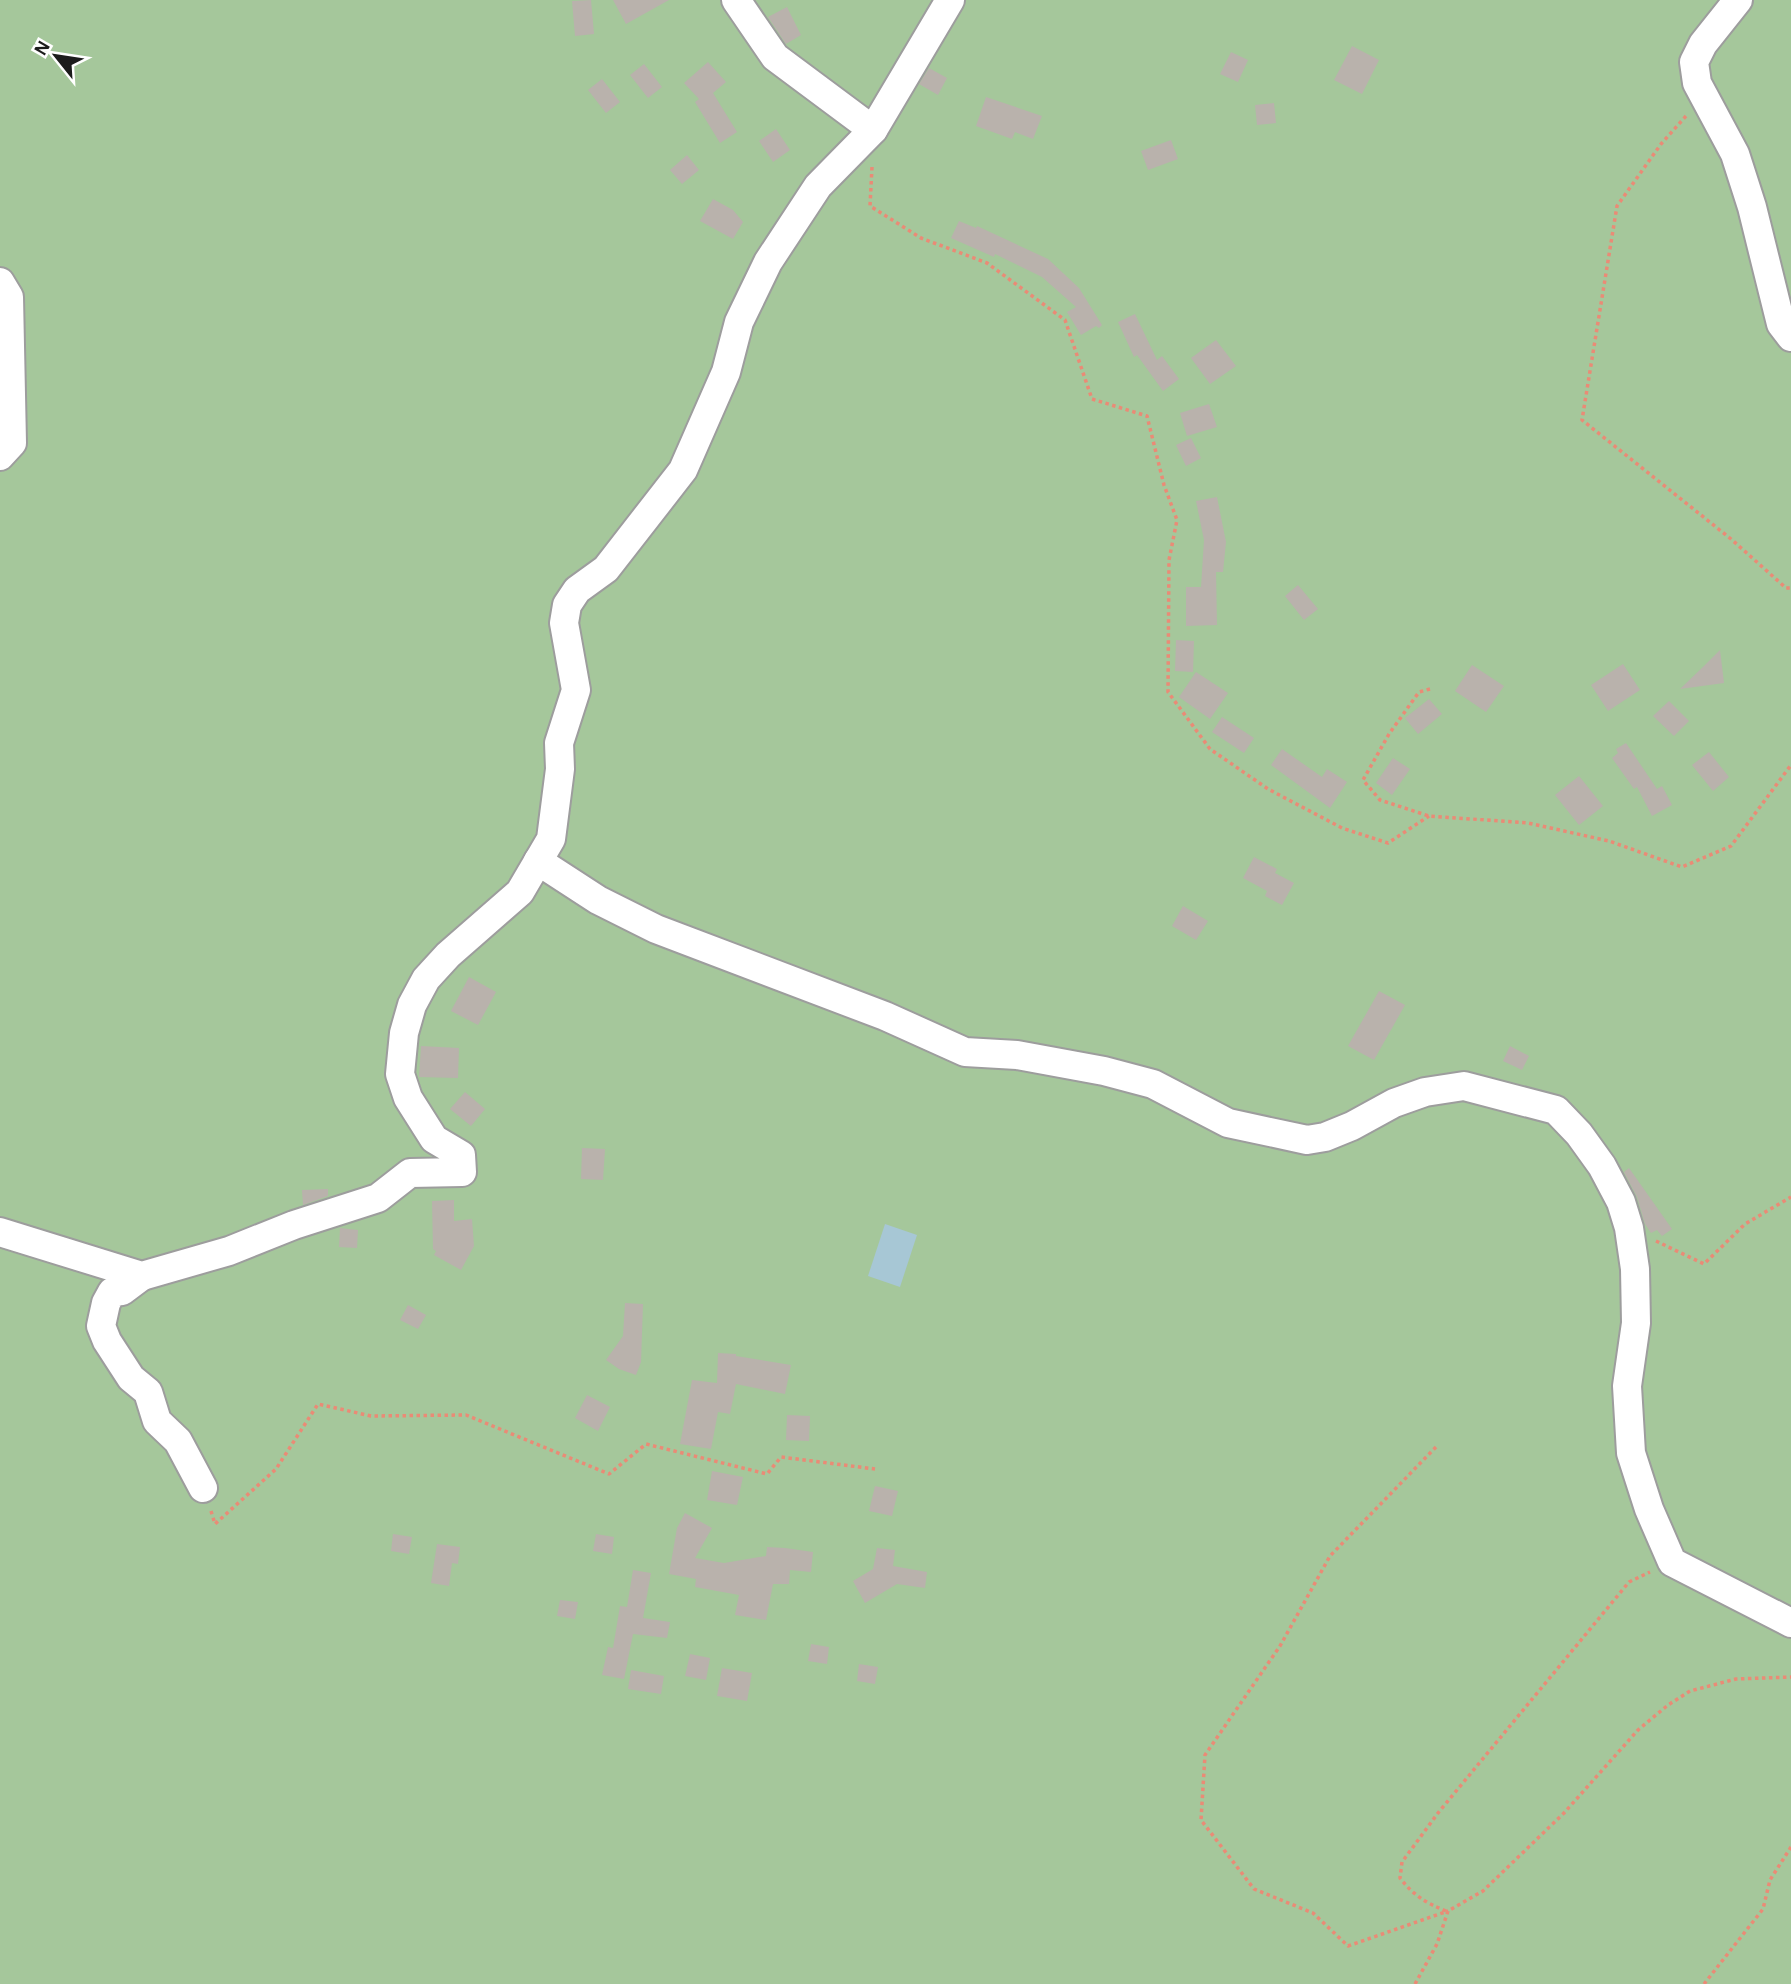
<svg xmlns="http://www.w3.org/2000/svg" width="1791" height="1984" viewBox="0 0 1791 1984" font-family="'Alegreya Sans',sans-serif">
  <rect width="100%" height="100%" fill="#eceae2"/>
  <rect fill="#a5c79b" x="0" y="0" width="1791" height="1984"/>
  <path fill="#a7c7d5" d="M885,1224L917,1235L900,1287L868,1276Z"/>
  <g fill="#b9b2ac">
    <path d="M591,0L594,34L575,36L572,1Z"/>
    <path d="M613,0H669L626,24Z"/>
    <path d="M787,7L801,35L786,44L768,17Z"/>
    <path d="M1352,46L1379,60L1362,94L1334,80Z"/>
    <path d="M1231,52L1248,60L1238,82L1220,74Z"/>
    <path d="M708,62L726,82L713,93L737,132L720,143L695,102L699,99L684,83Z"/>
    <path d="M644,64L662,87L648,98L630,75Z"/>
    <path d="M929,68L947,78L938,95L919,84Z"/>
    <path d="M602,79L620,102L606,113L588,90Z"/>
    <path d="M986,97L1042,116L1033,139L1015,132L1012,139L976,126Z"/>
    <path d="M1274,103L1276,123L1257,125L1255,105Z"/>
    <path d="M776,129L790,150L773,162L759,141Z"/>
    <path d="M1171,140L1178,159L1148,170L1141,151Z"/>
    <path d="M687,155L699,170L682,184L670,170Z"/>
    <path d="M713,199L733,210L743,222L733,239L700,221Z"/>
    <path d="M959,221L976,228L977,226L1048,259L1079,288L1102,325L1099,328L1096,326L1081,335L1067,312L1076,307L1042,277L995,254L994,257L951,238Z"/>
    <path d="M1135,314L1157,360L1162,356L1179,379L1163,391L1137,355L1134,357L1118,322Z"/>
    <path d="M1216,340L1236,366L1210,384L1191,358Z"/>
    <path d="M1209,404L1217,427L1187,436L1180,413Z"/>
    <path d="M1191,438L1201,458L1186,466L1176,445Z"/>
    <path d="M1217,497L1226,542L1223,572H1216L1217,625L1186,626V587H1201L1204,540L1196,501Z"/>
    <path d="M1298,585L1318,609L1304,620L1285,596Z"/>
    <path d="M1176,640L1194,641L1193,672L1175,671Z"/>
    <path d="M1720,650L1724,683L1680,689L1704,666Z"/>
    <path d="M1623,664L1640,690L1608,711L1591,685Z"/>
    <path d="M1472,665L1504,686L1486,712L1455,691Z"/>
    <path d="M1196,672L1228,693L1210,719L1179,697Z"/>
    <path d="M1429,699L1442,714L1418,734L1405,718Z"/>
    <path d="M1669,701L1689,721L1674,736L1653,716Z"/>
    <path d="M1222,717L1254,738L1244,753L1212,732Z"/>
    <path d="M1626,743L1657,789L1662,786L1672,805L1652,816L1637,787L1634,789L1612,758L1618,753L1616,749Z"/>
    <path d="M1282,749L1322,777L1327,769L1347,782L1330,808L1271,765Z"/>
    <path d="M1709,752L1729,777L1713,791L1692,765Z"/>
    <path d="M1393,758L1410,769L1392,795L1376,783Z"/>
    <path d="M1579,776L1603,806L1579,825L1555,795Z"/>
    <path d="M1254,857L1277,869L1275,873L1294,883L1282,905L1265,896L1267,891L1243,878Z"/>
    <path d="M1183,906L1208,921L1196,940L1172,926Z"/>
    <path d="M469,977L496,992L478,1025L451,1011Z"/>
    <path d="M1379,991L1405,1005L1374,1060L1348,1046Z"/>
    <path d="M421,1046L459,1048L458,1078L419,1077Z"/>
    <path d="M1510,1046L1529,1056L1522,1070L1503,1061Z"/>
    <path d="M465,1092L485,1109L471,1126L450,1109Z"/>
    <path d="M582,1148L605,1149L603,1180L581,1179Z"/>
    <path d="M1629,1168L1672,1229L1662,1236L1657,1230L1651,1233L1645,1224L1637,1197L1624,1172Z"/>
    <path d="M328,1189V1196L303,1205L302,1190Z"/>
    <path d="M454,1200V1221L472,1219L474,1246L461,1270L434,1255L436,1251L433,1249L432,1201Z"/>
    <path d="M340,1228L358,1230L357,1248L339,1247Z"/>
    <path d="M625,1303L643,1304L641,1362L636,1375L619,1369L606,1360L623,1336Z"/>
    <path d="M408,1305L426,1315L418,1329L400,1320Z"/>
    <path d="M718,1353L736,1354V1356L791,1365L785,1394L736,1384L730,1414L718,1412L711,1449L680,1444L692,1380L717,1383Z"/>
    <path d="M587,1395L610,1407L598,1431L575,1418Z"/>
    <path d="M787,1415L810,1416L809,1441L786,1440Z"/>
    <path d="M712,1471L743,1477L737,1505L707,1500Z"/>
    <path d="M875,1486L898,1491L892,1516L869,1511Z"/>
    <path d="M685,1513L712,1528L695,1558L724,1563L766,1556L767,1547L785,1548L813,1552L811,1572L790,1570L789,1584H773L766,1620L735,1615L739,1595L695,1587L696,1579L669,1574L677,1528Z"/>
    <path d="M393,1534L412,1537L409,1554L391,1551Z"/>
    <path d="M596,1534L614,1537L612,1554L593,1551Z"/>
    <path d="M437,1544L460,1547L458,1564L452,1563L449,1586L431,1583Z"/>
    <path d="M877,1548L895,1550L893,1566L927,1572L925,1588L897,1584L865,1603L853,1581L873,1569Z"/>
    <path d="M633,1570L651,1573L643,1618L670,1622L667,1638L633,1634L624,1679L602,1675L608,1647L613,1648L620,1606L627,1607Z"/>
    <path d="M560,1600L578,1602L575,1619L557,1616Z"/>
    <path d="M811,1644L829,1647L827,1664L808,1661Z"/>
    <path d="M690,1654L710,1658L706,1680L685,1676Z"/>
    <path d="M859,1664L878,1667L875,1684L857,1681Z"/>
    <path d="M722,1668L752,1673L747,1701L717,1696Z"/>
    <path d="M631,1670L664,1676L661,1694L628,1689Z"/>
  </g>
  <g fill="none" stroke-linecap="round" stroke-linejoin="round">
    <g stroke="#9d9d9d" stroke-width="32">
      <g id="minor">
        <path d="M736,0L775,57L873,130"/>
        <path d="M1738,0L1703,44L1694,62L1697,83L1735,154L1752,207L1781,324L1791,337"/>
        <path d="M0,282L9,297L12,443L0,456"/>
        <path d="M538,861L598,900L656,929L885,1016L965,1052L1017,1055L1104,1071L1153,1084L1228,1123L1307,1140L1325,1137L1352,1126L1394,1103L1425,1092L1464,1086L1556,1110L1579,1134L1602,1166L1621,1202L1629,1228L1635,1269L1636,1323L1627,1386L1631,1453L1649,1509L1672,1562L1791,1623"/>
        <path d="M0,1232L142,1276L229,1251L294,1225L378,1198L410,1173L462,1172L461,1155L434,1139L408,1098L400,1074L404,1033L412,1005L426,979L448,955L520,892L551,839L560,769L559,743L576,690L564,623L567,605L577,590L606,569L683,470L726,372L739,322L768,262L818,186L873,130L950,0"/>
        <path d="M142,1276L122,1291L112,1292L106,1303L101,1326L107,1341L131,1378L148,1392L157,1421L178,1441L203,1488"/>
      </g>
    </g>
    <g stroke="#ea8b76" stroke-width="3.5" stroke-dasharray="3.5 3.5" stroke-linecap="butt">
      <path d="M1686,116L1661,144L1617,206L1582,420L1731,539L1786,588H1791"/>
      <path d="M872,167L870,206L921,238L987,263L1065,320L1092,399L1147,416L1164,485L1177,520L1169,560L1168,692L1210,749L1268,789L1342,828L1388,843L1429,816"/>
      <path d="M1430,689L1419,692L1389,734L1363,780L1380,800L1429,816L1528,823L1609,841L1682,867L1731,846L1791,765"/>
      <path d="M1656,1241L1704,1264L1745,1224L1791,1197"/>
      <path d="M1436,1447L1330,1556L1280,1646L1205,1755L1201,1820L1254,1889L1313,1913L1348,1946L1448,1911"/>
      <path d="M211,1511L215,1524L276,1469L318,1404L371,1416L466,1415L609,1474L646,1444L767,1474L781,1457L875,1469"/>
      <path d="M1446,1911C1426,1903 1413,1895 1400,1878L1402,1862L1438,1813L1629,1582L1650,1572"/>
      <path d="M1415,1984L1437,1944L1448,1911L1483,1891L1564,1813L1638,1730L1668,1705L1690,1691L1736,1679L1791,1677"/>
      <path d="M1704,1984L1763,1909L1770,1880L1791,1847"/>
    </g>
    <use href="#minor" stroke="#fff" stroke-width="28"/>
  </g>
  <g transform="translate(56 56) rotate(300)" stroke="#ffffff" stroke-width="5" paint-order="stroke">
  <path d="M0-5L12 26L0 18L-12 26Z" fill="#1c1c1c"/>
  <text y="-10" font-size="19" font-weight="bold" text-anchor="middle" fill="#1c1c1c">N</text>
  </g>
</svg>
